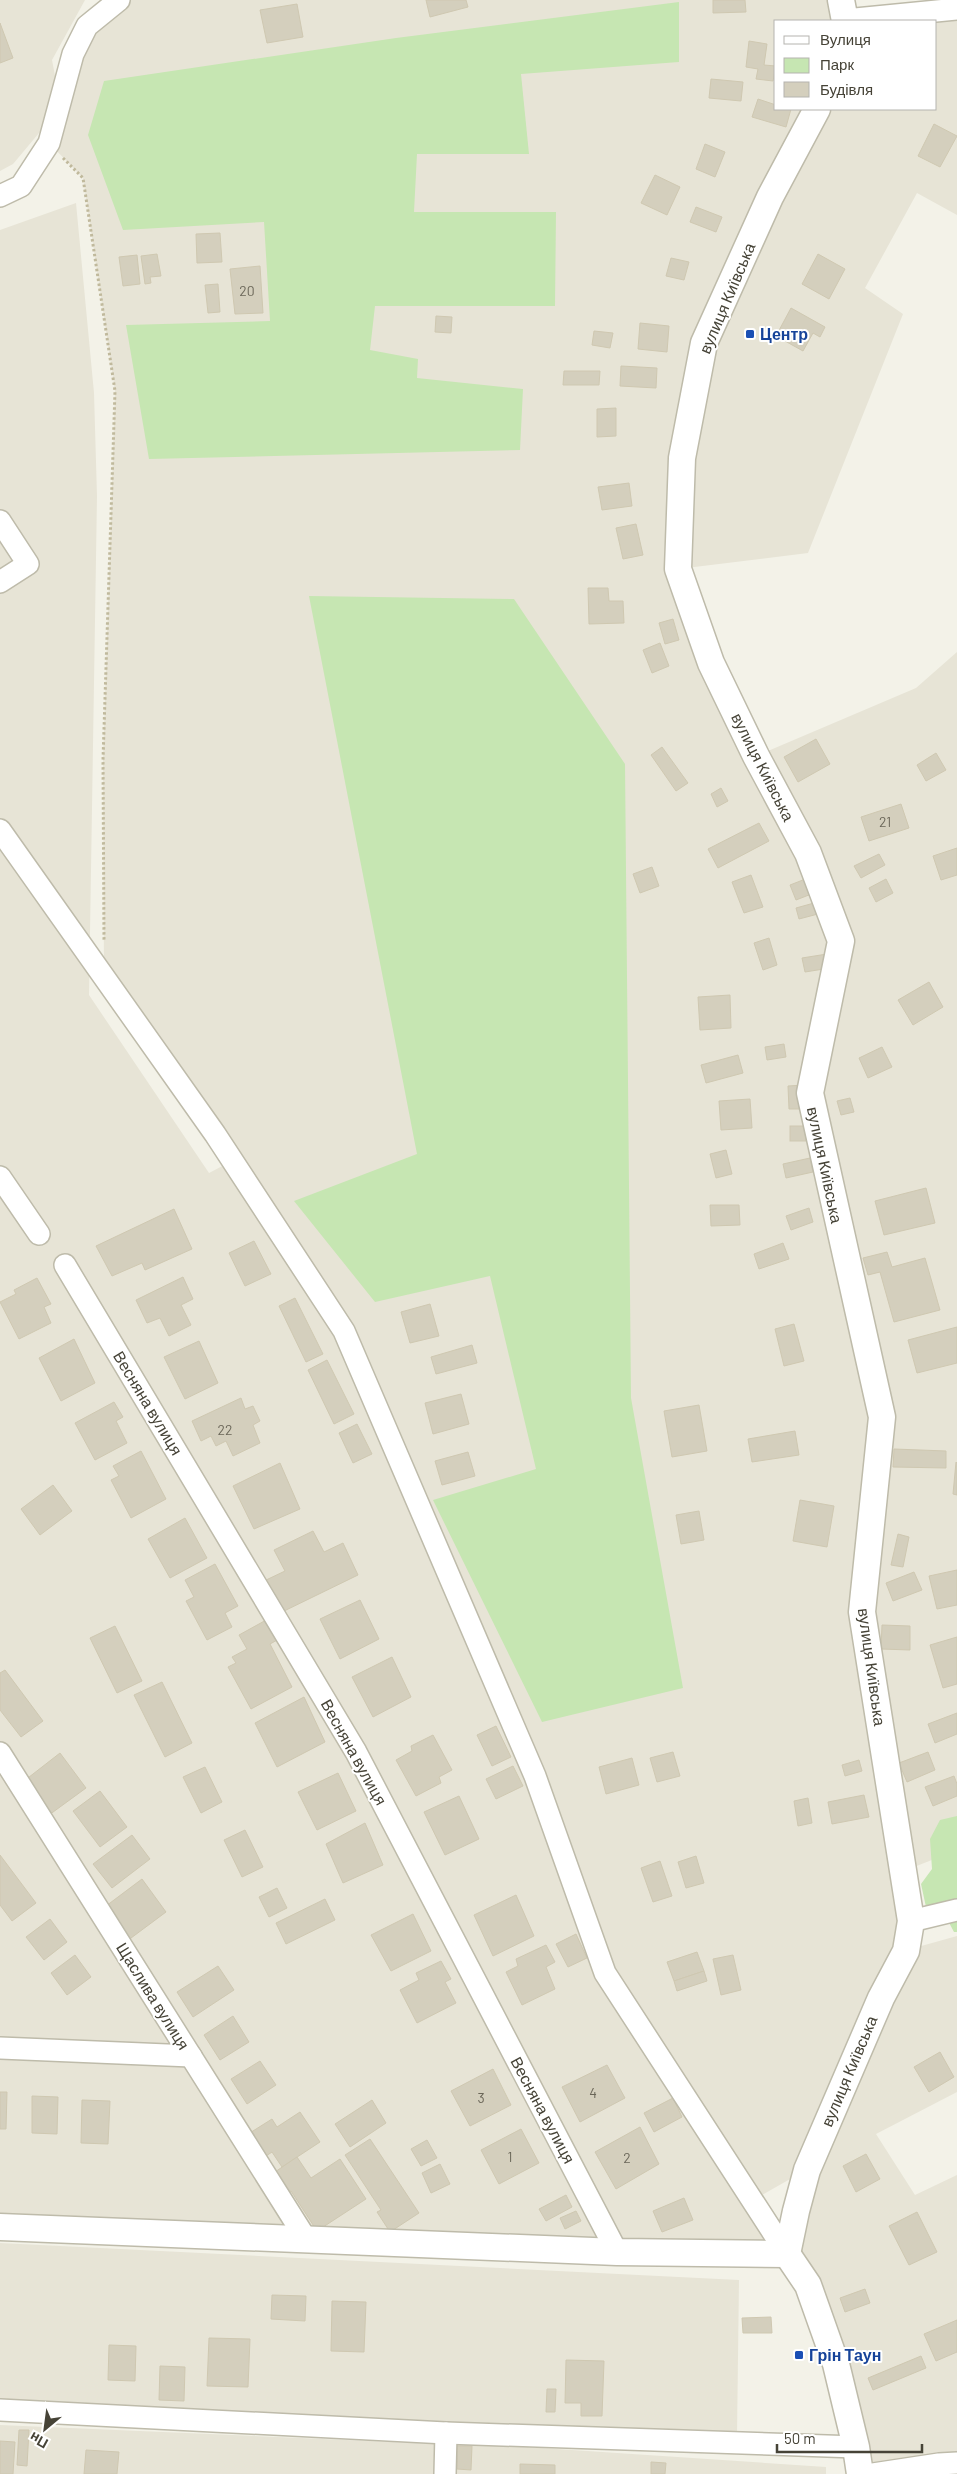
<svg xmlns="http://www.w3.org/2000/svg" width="957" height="2474" viewBox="0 0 957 2474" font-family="Barlow,sans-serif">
  <rect width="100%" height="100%" fill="#f3f2e8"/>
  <g fill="#e7e4d6" fill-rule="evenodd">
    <path d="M0,0H85L52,60L56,81L44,127L13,164L0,171Z"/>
    <path d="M119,0H841L845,20L957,9V215L917,193L865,288L903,314L808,553L678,569L756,756L916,688L957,652V1850L904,1871L907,1950L957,1936V2092L876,2134L915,2195L957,2175V2455L860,2467L787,2254L0,2216V230L76,203L94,393L97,496L89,995L209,1173L232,1161L104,975L103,760L115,391L83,178L49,143L73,54ZM776,21H936V109H776ZM806,2170L787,2254L753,2200Z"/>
    <path d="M0,2243L739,2280L737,2435L0,2401Z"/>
    <path d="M0,2425L438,2444V2474H0Z"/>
    <path d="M453,2442L826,2467V2474H451Z"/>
  </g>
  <g fill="#c6e6b2">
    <path d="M679,2V62L521,74L529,154H417L414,212H556L555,306H375L370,350L418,359L417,378L523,389L520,450L149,459L126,325L270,321L264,222L123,230L88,135L104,81L396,38Z"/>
    <path d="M309,596L514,599L625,764L631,1398L683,1688L542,1722L433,1500L536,1469L490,1276L375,1302L294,1201L417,1154Z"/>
    <path d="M957,1816V1932H954L946,1917L926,1907L921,1884L932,1869L930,1839L940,1820Z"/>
  </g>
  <g fill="#d4cfbd" stroke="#cfc8b1">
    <path d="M426,0H466L468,7L430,17Z"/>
    <path d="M713,0H745L746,12L713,13Z"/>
    <path d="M297,4L303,37L267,43L260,10Z"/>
    <path d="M0,23L13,58L0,63Z"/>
    <path d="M749,41L767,44L764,65L776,66L773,81L756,79L758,69L746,67Z"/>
    <path d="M711,79L743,82L741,101L709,98Z"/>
    <path d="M758,99L776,105V109H791L786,127L752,117Z"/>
    <path d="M934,124L957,136L940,167L918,156Z"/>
    <path d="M705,144L725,152L715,177L696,169Z"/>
    <path d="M655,175L680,187L667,215L641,203Z"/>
    <path d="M696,207L722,217L716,232L690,222Z"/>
    <path d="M220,233L222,262L197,263L196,234Z"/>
    <path d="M157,254L161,276L150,277L151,283L145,284L141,256Z"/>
    <path d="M818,254L845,269L829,299L802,284Z"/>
    <path d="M137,255L140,284L123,286L119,257Z"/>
    <path d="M671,258L689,262L684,280L666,276Z"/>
    <path d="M260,266L263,313L235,314L230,269Z"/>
    <path d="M218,284L220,312L208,313L205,285Z"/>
    <path d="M791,308L825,327L820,337L813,333L803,351L776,336Z"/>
    <path d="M436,316L452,317L451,333L435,332Z"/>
    <path d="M640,323L669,326L667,352L638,349Z"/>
    <path d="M594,331L613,333L610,348L592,345Z"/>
    <path d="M621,366L657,368L656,388L620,386Z"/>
    <path d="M564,371H600L599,385H563Z"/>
    <path d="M616,408V436L597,437V409Z"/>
    <path d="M629,483L632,506L602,510L598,487Z"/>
    <path d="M636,524L643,555L623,559L616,528Z"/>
    <path d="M588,588H608L609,601H623L624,623L589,624Z"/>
    <path d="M673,619L679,640L665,644L659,623Z"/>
    <path d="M660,643L669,666L652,673L643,650Z"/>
    <path d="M816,739L830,764L798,782L784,757Z"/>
    <path d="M662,747L688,783L676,791L651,755Z"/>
    <path d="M936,753L946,770L926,781L917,765Z"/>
    <path d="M721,788L728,801L717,807L711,794Z"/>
    <path d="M901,804L909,828L869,841L861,817Z"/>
    <path d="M759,823L769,841L718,868L708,849Z"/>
    <path d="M957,848V875L941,880L933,856Z"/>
    <path d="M879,854L885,865L861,878L854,866Z"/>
    <path d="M652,867L659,886L640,893L633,874Z"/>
    <path d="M751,875L763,907L744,913L732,882Z"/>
    <path d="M808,878L814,893L796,900L790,885Z"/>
    <path d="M886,879L893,893L876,902L869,888Z"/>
    <path d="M814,903L818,914L799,919L796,908Z"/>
    <path d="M769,938L777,965L763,970L754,943Z"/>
    <path d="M827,954L830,968L805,972L802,958Z"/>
    <path d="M929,982L943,1007L913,1025L898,1000Z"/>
    <path d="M730,995L731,1028L700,1030L698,997Z"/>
    <path d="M784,1044L786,1057L767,1060L765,1047Z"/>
    <path d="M882,1047L892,1067L868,1078L859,1058Z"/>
    <path d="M738,1055L743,1073L706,1083L701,1065Z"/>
    <path d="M804,1085V1109H789L788,1086Z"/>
    <path d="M850,1098L854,1112L841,1115L837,1101Z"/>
    <path d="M750,1099L752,1128L721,1130L719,1101Z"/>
    <rect x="790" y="1126" width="16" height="15"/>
    <path d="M726,1150L732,1174L716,1178L710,1154Z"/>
    <path d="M810,1158L813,1172L786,1178L783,1164Z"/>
    <path d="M926,1188L935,1223L884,1235L875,1201Z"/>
    <path d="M710,1205H739L740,1225L711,1226Z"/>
    <path d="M809,1208L813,1222L791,1230L786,1216Z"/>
    <path d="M174,1209L192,1249L145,1270L142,1263L112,1276L96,1246Z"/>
    <path d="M254,1241L271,1274L245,1286L229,1253Z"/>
    <path d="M783,1243L789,1259L759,1269L754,1254Z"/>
    <path d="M887,1252L892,1267L925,1258L940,1310L894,1322L880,1272L868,1275L863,1258Z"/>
    <path d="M183,1277L193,1299L181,1305L191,1325L169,1336L160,1318L147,1323L136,1300Z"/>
    <path d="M37,1278L51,1304L44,1307L51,1323L19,1339L0,1302L16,1294L14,1290Z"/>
    <path d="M295,1298L323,1354L306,1362L279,1306Z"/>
    <path d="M430,1304L439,1336L410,1343L401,1312Z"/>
    <path d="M794,1324L804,1361L784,1366L775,1329Z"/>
    <path d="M957,1327V1363L917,1373L908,1340Z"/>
    <path d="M74,1339L95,1383L61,1401L39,1358Z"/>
    <path d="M199,1341L218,1383L185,1399L164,1357Z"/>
    <path d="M472,1345L477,1363L436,1374L431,1357Z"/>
    <path d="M327,1360L354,1414L334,1424L308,1370Z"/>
    <path d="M461,1394L469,1424L433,1434L425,1403Z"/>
    <path d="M241,1398L245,1409L253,1406L260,1421L253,1425L260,1443L233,1456L226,1441L216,1446L211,1436L201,1441L192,1421Z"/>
    <path d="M114,1402L123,1417L116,1421L127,1443L95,1460L75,1423Z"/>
    <path d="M699,1405L707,1451L672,1457L664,1411Z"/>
    <path d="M357,1424L372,1454L353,1463L339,1433Z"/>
    <path d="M795,1431L799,1455L752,1462L748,1439Z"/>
    <path d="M894,1449L946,1451V1468L893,1467Z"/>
    <path d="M141,1451L166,1499L131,1518L111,1480L119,1476L113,1466Z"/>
    <path d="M468,1452L475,1476L442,1485L435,1461Z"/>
    <path d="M956,1462L957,1463V1495L953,1494Z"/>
    <path d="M280,1463L300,1509L254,1529L233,1486Z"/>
    <path d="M53,1485L72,1511L40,1535L21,1509Z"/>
    <path d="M800,1500L834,1506L827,1547L793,1541Z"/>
    <path d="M699,1511L704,1540L681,1544L676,1515Z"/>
    <path d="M185,1518L207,1558L170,1578L148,1539Z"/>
    <path d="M313,1531L324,1552L343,1543L358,1575L280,1613L264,1581L285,1571L274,1550Z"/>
    <path d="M898,1534L909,1537L903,1567L891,1565Z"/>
    <path d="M215,1564L238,1606L225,1613L232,1627L207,1640L186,1601L194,1597L185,1580Z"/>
    <path d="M957,1570V1605L937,1609L929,1576Z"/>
    <path d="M914,1572L922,1590L893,1601L886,1583Z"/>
    <path d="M360,1600L379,1639L340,1659L320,1619Z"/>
    <path d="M268,1619L279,1639L270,1644L292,1687L251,1709L228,1667L236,1663L232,1657L247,1649L239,1635Z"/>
    <path d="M882,1625L910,1626V1650L881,1649Z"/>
    <path d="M115,1626L142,1681L117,1693L90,1638Z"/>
    <path d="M957,1637V1684L943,1688L930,1645Z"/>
    <path d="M392,1657L411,1697L373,1717L352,1677Z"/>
    <path d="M5,1670L43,1721L21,1737L0,1710V1673Z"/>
    <path d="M162,1682L192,1743L165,1757L134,1695Z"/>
    <path d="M304,1697L325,1742L277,1767L255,1723Z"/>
    <path d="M957,1713V1734L935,1743L928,1724Z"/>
    <path d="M496,1726L511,1757L492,1766L477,1735Z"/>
    <path d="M433,1735L452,1770L439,1777L441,1783L416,1796L396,1760L412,1751L411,1746Z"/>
    <path d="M673,1752L680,1776L657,1782L650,1758Z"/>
    <path d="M928,1752L935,1770L907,1782L899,1763Z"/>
    <path d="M60,1753L86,1788L49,1815L24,1781Z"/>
    <path d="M632,1758L639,1785L606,1794L599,1767Z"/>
    <path d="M859,1760L862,1771L845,1776L842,1765Z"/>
    <path d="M513,1766L523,1786L496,1799L486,1779Z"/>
    <path d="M205,1767L222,1802L201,1813L183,1777Z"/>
    <path d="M338,1773L356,1811L317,1830L298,1792Z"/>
    <path d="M954,1776L957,1784V1796L933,1806L925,1787Z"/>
    <path d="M100,1791L127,1827L100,1847L73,1811Z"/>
    <path d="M864,1795L869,1817L832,1824L828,1802Z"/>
    <path d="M459,1796L479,1839L445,1855L424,1812Z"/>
    <path d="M808,1798L812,1823L798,1826L794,1801Z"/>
    <path d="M365,1823L383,1865L343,1883L326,1844Z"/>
    <path d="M245,1830L263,1867L242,1877L224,1840Z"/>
    <path d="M132,1835L150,1859L112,1888L93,1864Z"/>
    <path d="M0,1855L36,1903L12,1921L0,1905Z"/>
    <path d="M696,1856L704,1883L686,1888L678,1862Z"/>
    <path d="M660,1861L672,1896L653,1902L641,1868Z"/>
    <path d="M142,1879L166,1912L127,1941L102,1909Z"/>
    <path d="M277,1888L287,1908L269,1917L259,1897Z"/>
    <path d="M516,1895L534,1936L493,1956L474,1915Z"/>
    <path d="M325,1899L335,1920L286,1944L276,1923Z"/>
    <path d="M413,1914L431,1951L391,1971L371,1935Z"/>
    <path d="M50,1919L67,1942L44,1960L26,1937Z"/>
    <path d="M576,1934L587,1958L568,1967L556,1944Z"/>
    <path d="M546,1945L555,1962L546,1967L555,1989L522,2005L506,1972L518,1966L516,1959Z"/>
    <path d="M697,1952L704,1971L674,1981L667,1962Z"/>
    <path d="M75,1955L91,1977L67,1995L51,1973Z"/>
    <path d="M733,1955L741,1990L721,1995L713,1959Z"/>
    <path d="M441,1961L451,1979L445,1982L456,2003L417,2023L400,1990L419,1980L416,1973Z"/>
    <path d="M218,1966L234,1990L193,2017L177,1992Z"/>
    <path d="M704,1971L707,1981L677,1991L674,1981Z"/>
    <path d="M233,2016L249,2042L220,2060L204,2035Z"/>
    <path d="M940,2052L954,2077L929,2092L914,2067Z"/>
    <path d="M260,2061L276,2085L247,2104L231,2079Z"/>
    <path d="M607,2065L625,2098L580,2122L562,2087Z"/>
    <path d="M493,2069L511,2105L470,2126L451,2091Z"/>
    <path d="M0,2092H7L6,2129H0Z"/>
    <path d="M32,2096L58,2097L57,2134L32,2133Z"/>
    <path d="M673,2098L682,2117L654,2132L644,2113Z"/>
    <path d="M82,2100L110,2101L108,2144L81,2143Z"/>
    <path d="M372,2100L386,2123L350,2147L335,2124Z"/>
    <path d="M300,2112L320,2142L282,2167L272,2152L260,2160L245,2136L272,2119L277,2127Z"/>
    <path d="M640,2127L659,2164L616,2189L595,2152Z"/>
    <path d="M521,2129L539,2163L499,2184L481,2150Z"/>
    <path d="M370,2139L419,2213L390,2232L377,2212L381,2210L345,2155Z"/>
    <path d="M427,2140L437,2158L421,2166L411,2149Z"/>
    <path d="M866,2154L880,2179L856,2192L843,2166Z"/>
    <path d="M297,2157L311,2178L340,2159L366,2199L317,2231L291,2191L285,2194L272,2174Z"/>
    <path d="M440,2164L450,2184L431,2193L422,2173Z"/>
    <path d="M566,2195L572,2207L546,2221L539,2209Z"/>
    <path d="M684,2198L693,2220L662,2232L653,2211Z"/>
    <path d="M576,2211L581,2221L565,2229L560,2218Z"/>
    <path d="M917,2212L937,2252L909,2265L889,2226Z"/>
    <path d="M865,2289L870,2303L845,2312L840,2298Z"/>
    <path d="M272,2295L306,2296L305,2321L271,2319Z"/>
    <path d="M332,2301L366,2302L364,2352L331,2351Z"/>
    <path d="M771,2317L772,2333H743L742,2318Z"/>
    <path d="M957,2320V2352L936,2361L924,2334Z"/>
    <path d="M209,2338L250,2339L248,2387L207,2386Z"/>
    <path d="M109,2345L136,2346L135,2381L108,2380Z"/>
    <path d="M921,2356L926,2368L873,2390L868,2378Z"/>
    <path d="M566,2360L604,2361L602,2416H581V2403H565Z"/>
    <path d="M160,2366L185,2367L184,2401L159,2400Z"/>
    <path d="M547,2389H556L555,2412H546Z"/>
    <path d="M19,2430H29L27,2466L17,2465Z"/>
    <path d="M0,2441L15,2442L13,2474H0Z"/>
    <path d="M457,2446H472L471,2470L457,2469Z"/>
    <path d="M86,2450L119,2452L117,2474H84Z"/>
    <path d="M651,2462L666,2463L665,2474H651Z"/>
    <path d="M520,2464L555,2465V2474H520Z"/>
  </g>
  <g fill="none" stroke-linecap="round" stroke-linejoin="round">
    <g stroke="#bebbaa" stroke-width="24">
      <g id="minor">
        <path d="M845,20L957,9"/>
        <path d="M0,196L21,186L49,143L73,54L87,26L119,0"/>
        <path d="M0,521L28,564L0,582"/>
        <path d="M0,830L215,1134L344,1331L535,1776L605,1973L787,2254"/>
        <path d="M0,1177L39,1234"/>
        <path d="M65,1265L356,1752L617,2252"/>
        <path d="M0,1753L306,2239"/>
        <path d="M911,1921L957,1910"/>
        <path d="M0,2048L191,2056"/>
        <path d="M0,2410L446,2433L856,2447"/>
        <path d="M445,2474L446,2433"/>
        <path d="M873,2474L939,2464L957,2463"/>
      </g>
    </g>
    <g stroke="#bebbaa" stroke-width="29">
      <g id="tertiary">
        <path d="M841,0L845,21"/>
        <path d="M0,2227L617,2252L787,2254"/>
        <path d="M787,2254L796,2211L807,2170L881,1998L906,1951L911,1921L862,1612L882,1417L810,1093L841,941L808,853L756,756L711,663L678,569L682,458L704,343L770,197L817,109"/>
        <path d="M787,2254L808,2285L836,2364L856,2447L860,2474"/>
      </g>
    </g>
    <path stroke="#c0b99c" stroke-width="3" stroke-dasharray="2.5 2.5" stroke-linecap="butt" d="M63,158L83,178L115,391L103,760L104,941"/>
    <use href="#minor" stroke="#fff" stroke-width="21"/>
    <use href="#tertiary" stroke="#fff" stroke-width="26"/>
  </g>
  <g fill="#1a4fb4" stroke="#fff" stroke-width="2">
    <rect x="745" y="329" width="10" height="10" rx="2.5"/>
    <rect x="794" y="2350" width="10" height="10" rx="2.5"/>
  </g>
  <g text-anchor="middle" stroke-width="4" stroke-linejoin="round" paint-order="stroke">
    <g font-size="14" fill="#6a6658">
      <text x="247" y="296">20</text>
      <text x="885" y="827">21</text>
      <text x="225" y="1435">22</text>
      <text x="593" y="2098">4</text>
      <text x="481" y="2103">3</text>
      <text x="510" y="2162">1</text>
      <text x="627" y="2163">2</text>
    </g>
    <g font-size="16" fill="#464337" stroke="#fff">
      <text transform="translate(727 298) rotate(-67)" y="6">вулиця Київська</text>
      <text transform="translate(763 767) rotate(63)" y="6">вулиця Київська</text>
      <text transform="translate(825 1165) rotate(78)" y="6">вулиця Київська</text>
      <text transform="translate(148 1403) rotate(59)" y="6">Весняна вулиця</text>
      <text transform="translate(872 1667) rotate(82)" y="6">вулиця Київська</text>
      <text transform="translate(354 1752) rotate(61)" y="6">Весняна вулиця</text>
      <text transform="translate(153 1996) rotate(58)" y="6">Щаслива вулиця</text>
      <text transform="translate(849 2071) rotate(-67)" y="6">вулиця Київська</text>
      <text transform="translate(543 2110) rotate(62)" y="6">Весняна вулиця</text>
    </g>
    <g font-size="16" font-weight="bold" fill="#164399" stroke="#fff" text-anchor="start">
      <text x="760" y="340">Центр</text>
      <text x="809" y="2361">Грін Таун</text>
    </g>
  </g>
  <rect x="774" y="20" width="162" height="90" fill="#ffffff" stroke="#b5b4af"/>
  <rect x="784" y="36" width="25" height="8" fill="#ffffff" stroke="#b5b4af"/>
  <text x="820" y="45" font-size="15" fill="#464337">Вулиця</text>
  <rect x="784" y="58" width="25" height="15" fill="#c6e6b2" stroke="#b5b4af"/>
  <text x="820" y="70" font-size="15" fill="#464337">Парк</text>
  <rect x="784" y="82" width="25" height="15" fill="#d4cfbd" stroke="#b5b4af"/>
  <text x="820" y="95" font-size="15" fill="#464337">Будівля</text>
  <g transform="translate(45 2429) rotate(209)" stroke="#ffffff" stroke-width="4" paint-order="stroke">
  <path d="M0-4L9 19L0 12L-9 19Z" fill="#464337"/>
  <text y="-8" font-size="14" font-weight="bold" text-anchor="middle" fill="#464337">Пн</text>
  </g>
  <path d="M777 2444v8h145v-8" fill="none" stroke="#464337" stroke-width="2.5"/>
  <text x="784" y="2444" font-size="15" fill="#464337" stroke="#ffffff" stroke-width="4" paint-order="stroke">50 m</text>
</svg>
